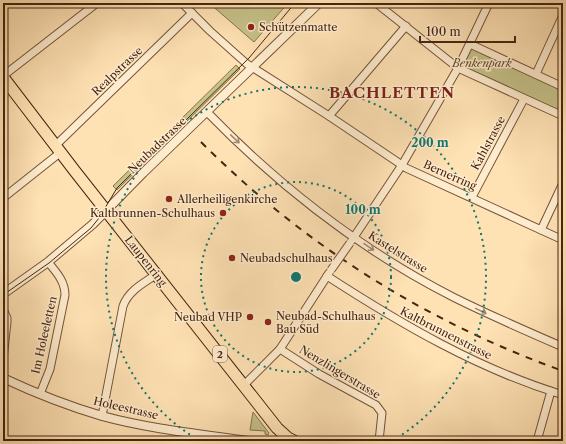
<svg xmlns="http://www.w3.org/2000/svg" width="566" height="444" viewBox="0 0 566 444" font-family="'Libre Caslon Text',serif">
  <rect width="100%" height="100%" fill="#ffe2b4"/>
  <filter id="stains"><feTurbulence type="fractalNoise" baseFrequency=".005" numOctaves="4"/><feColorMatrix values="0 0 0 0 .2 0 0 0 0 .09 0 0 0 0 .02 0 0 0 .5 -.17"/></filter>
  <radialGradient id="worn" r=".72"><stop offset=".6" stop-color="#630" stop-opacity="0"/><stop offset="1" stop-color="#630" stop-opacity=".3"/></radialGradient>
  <g fill="#c6c289" stroke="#86734c">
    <path d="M209,3H288L254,42Z"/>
    <path d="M472,42L563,84V116L460,68Z"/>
    <path d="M236,65L240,69L117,190L113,186Z"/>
    <path d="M253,412L269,433L268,435L265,434V431L250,430Z"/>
  </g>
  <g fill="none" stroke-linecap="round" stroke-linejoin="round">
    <g stroke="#745439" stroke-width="9">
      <g id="minor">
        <path d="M182,3L210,31L247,64L329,116L396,161L406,168L563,240"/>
        <path d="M376,3L458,68L563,116"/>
        <path d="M470,44L563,87"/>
        <path d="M536,74L563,15"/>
        <path d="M3,76L97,3"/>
        <path d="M207,112C278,185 361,250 453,297C489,315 526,331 563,347"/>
        <path d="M329,116L406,26"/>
        <path d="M56,145L192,13"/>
        <path d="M472,197L524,99"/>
        <path d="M3,198L61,152"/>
        <path d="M541,230L563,183"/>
        <path d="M352,240L402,165L458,68L489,3"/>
        <path d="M327,276C401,324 478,369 563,395"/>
        <path d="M3,309L7,318V322L3,359"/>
        <path d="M280,349L319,374L376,405L382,413L379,441"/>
        <path d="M244,385L280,349L329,273"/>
        <path d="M40,394L50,369L65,295C65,281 56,272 48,262"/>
        <path d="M102,416L123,306C129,290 144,283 157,274"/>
        <path d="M537,441L551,391"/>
      </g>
    </g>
    <g stroke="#745439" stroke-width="10">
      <g id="tertiary">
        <path d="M3,294L48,262L93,224L143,173L319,3"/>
        <path d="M3,378C35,393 68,406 102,416C150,429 200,434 249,441"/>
      </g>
    </g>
    <g stroke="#452410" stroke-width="13">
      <path id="primary" d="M3,77L74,170L277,428L288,438L294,441"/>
    </g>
    <use href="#minor" stroke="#ffecce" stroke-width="7"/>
    <use href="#tertiary" stroke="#ffecce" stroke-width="8"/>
    <use href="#primary" stroke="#ffe2b4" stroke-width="11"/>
    <path stroke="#452410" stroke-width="1" d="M3,295L49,263L91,228L99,218L117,188L249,58L295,3"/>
    <path stroke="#452410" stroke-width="2" stroke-dasharray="7 7" stroke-linecap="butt" d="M201,142C304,245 426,322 563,371"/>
    <g stroke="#745439" stroke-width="9" stroke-linecap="butt">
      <path id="minor-bridge" d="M331,270L350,243"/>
    </g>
    <use href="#minor-bridge" stroke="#ffecce" stroke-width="7"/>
  </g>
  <defs><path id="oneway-shaft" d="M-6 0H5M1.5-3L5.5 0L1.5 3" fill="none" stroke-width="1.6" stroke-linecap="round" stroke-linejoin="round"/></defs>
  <g stroke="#a2886f">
    <use href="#oneway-shaft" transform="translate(235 139) rotate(44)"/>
    <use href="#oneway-shaft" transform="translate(369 247) rotate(34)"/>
    <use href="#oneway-shaft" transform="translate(481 311) rotate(26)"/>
  </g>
  <g fill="none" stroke="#0f766e" stroke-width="2" stroke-dasharray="2 4">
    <circle cx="296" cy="277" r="95"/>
    <path d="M200 441A190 190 0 1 1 392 441"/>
  </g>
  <g fill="#8f2418" stroke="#ffecce" stroke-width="1.5">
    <circle cx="251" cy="27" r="4"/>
    <circle cx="169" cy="199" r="4"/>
    <circle cx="223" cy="213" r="4"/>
    <circle cx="232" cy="258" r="4"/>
    <circle cx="250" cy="317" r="4"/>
    <circle cx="268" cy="322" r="4"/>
  </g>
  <g text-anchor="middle" stroke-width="3" stroke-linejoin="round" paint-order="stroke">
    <rect fill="#ffecce" stroke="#7d6049" stroke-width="1" x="213" y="346" width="14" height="16" rx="3"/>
    <g font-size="10" font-weight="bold" fill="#452410">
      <text x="220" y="358">2</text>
    </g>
    <g font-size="11" fill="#452410" stroke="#ffecce" text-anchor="start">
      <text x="259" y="31">Schützenmatte</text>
      <text x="177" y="203">Allerheiligenkirche</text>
      <text x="215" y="217" text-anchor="end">Kaltbrunnen-Schulhaus</text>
      <text x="240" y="262">Neubadschulhaus</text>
      <text x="276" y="320">Neubad-Schulhaus<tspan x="276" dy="13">Bau Süd</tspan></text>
      <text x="242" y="321" text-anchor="end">Neubad VHP</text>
    </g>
    <g font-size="11" font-style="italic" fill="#654c2e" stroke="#ffecce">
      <text x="482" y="67">Benkenpark</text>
    </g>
    <g font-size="11" fill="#452410" stroke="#ffecce">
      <text transform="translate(117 71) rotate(-44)" y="4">Realpstrasse</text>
      <text transform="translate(488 143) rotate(-62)" y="4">Kahlstrasse</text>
      <text transform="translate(157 145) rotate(-44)" y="4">Neubadstrasse</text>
      <text transform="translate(450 175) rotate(24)" y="4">Bernerring</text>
      <text transform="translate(398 252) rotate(32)" y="4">Kastelstrasse</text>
      <text transform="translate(146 261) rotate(52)" y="4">Laupenring</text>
      <text transform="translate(446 333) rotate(27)" y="4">Kaltbrunnenstrasse</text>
      <text transform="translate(44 335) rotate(-77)" y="4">Im Holeeletten</text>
      <text transform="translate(340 372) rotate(31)" y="4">Nenzlingerstrasse</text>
      <text transform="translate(126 408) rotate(13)" y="4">Holeestrasse</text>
    </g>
    <g font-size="15" font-weight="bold" letter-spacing="1" fill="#7a1f14" stroke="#ffecce">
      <text x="392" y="98">BACHLETTEN</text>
    </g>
  </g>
  <circle cx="296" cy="277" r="6" fill="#0f766e" stroke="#ffecce" stroke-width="2"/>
  <g font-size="12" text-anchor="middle" font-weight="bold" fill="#0f766e" stroke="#ffecce" stroke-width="3" stroke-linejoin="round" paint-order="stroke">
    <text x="430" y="147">200 m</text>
    <text x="363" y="214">100 m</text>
  </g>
  <rect width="566" height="444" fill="none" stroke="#ffe2b4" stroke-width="16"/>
  <rect x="4" y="4" width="558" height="436" fill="none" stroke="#452410" stroke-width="2"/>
  <rect x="8" y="8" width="550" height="428" fill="none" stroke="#452410"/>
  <path d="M420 36v6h95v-6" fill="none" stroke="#452410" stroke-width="2"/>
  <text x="426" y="36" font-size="12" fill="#452410" stroke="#ffecce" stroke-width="3" paint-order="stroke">100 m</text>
  <rect width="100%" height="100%" filter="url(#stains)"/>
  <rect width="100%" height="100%" fill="url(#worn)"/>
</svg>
